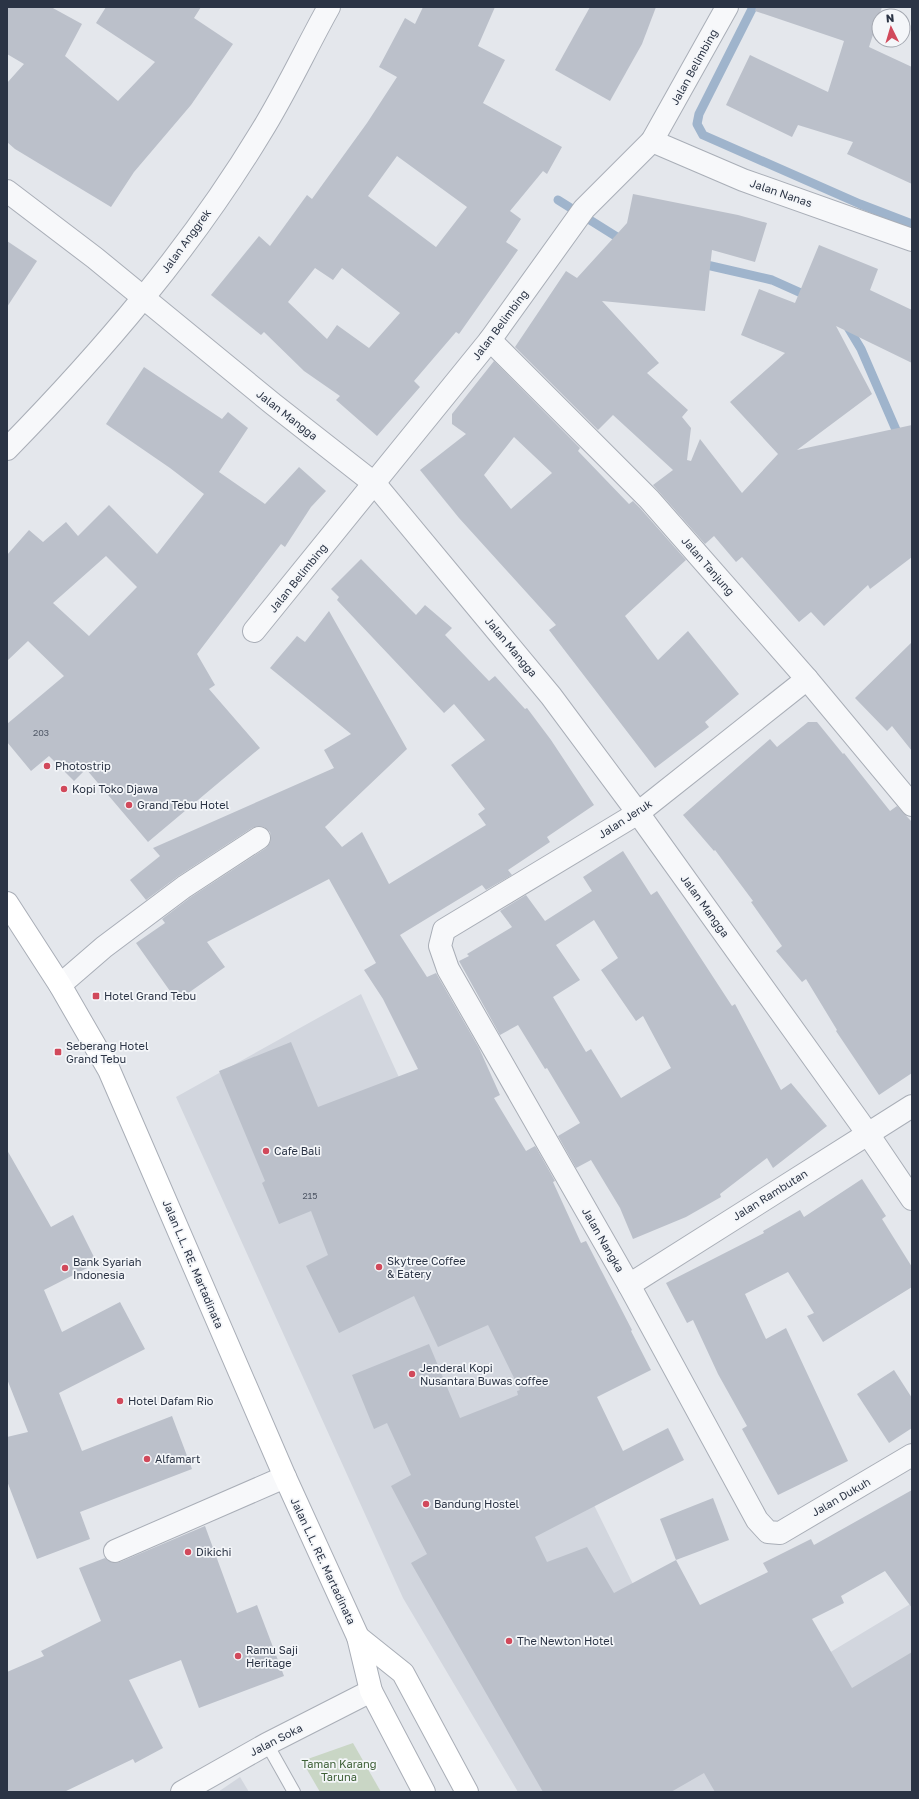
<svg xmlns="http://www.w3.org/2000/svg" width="919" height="1799" viewBox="0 0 919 1799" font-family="'Golos Text',sans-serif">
  <rect width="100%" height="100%" fill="#e4e7ec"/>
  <g fill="#d2d6de">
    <path d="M361,994L592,1501L704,1728L912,1603V1792H518L403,1598L176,1097Z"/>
    <path d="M240,1777L249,1792H218Z"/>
  </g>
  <path fill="#c9d6c5" d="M353,1743L381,1792H320L302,1761Z"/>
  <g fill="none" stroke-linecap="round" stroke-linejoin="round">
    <g stroke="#9fb4cc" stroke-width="9">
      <path d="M753,7L699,114L697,124L703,135L860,204L912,224"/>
      <path d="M558,200L625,242"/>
      <path d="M698,263L772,280L810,297"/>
      <path d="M846,324L861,349L900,439"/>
    </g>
  </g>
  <g fill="#bbc0ca" fill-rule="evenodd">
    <path d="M7,7H51L82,24L65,56L118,101L155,62L96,23L106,7H201L194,18L233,44L191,105L134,172L111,207L15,149L7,142V83L24,64L7,54Z"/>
    <path d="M423,7H495L478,46L505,60L483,103L562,147L547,174L543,171L510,211L521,219L506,242L518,250L459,334L456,332L414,381L420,387L377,436L336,400L340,396L304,371L264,332L261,335L211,295L259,236L270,246L307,195L312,199L367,123L397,77L379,67L405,18L415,24ZM397,156L467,207L436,247L368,196ZM315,268L333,280L342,268L400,313L369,348L337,325L327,339L288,302Z"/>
    <path d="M590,7H656L642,44L610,101L555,70Z"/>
    <path d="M756,7H882L869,47L912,67V184L847,154L853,142L798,125L792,137L726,105L750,55L828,92L844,41L755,11Z"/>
    <path d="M633,194L738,215L767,223L755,262L712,250L705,311L602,301L659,363L647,373L688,410L682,417L691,428L687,460L691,461L700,439L742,493L778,454L730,402L785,353L741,335L759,289L795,303L819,245L878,269L870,290L912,310V363L836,326L872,394L797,450L912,425V557L870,589L868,585L824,626L811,612L799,622L742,557L736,562L714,536L705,544L653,485L673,470L613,415L598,430L515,347L566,271L577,278L627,223Z"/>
    <path d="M7,241L37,261L7,307Z"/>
    <path d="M494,361L580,448L578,451L629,504L633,501L640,508L686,560L625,616L658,660L688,631L739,694L705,722L709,727L655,768L549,630L556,625L459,518L420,470L466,434L452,424V414ZM514,437L552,473L511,509L484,475Z"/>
    <path d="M144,367L222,419L228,412L248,428L219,472L265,504L299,467L326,491L311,507L285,547L281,544L197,654L215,685L209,689L260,748L148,842L86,769L74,781L49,756L31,771L7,742V724L64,676L28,641L7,661V555L29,530L43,542L66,522L78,536L109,505L157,554L204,494L170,468L106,424ZM106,556L137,587L89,636L53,603Z"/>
    <path d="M361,559L416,615L425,605L452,628L445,635L489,681L495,676L525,709L527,708L551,740L594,805L547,837L550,842L508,870L512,875L486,890L482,885L400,935L427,977L436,973L479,1048L500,1095L494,1098L526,1151L535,1146L537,1149L555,1181L553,1182L581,1243L586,1241L632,1330L631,1331L651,1370L597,1397L623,1451L668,1428L684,1460L535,1537L547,1562L587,1547L614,1593L676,1560L700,1605L768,1572L763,1563L811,1539L814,1545L912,1490V1608L885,1571L841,1596L844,1603L812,1619L852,1688L912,1652V1792H715L704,1773L671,1792H543L411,1563L427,1554L391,1486L411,1475L387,1423L374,1429L352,1375L429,1344L460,1418L518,1395L517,1391L520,1390L488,1325L438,1347L414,1296L339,1333L306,1266L328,1255L311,1211L279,1224L262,1183L265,1181L219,1071L291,1042L318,1107L418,1069L383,999L364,970L376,963L329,879L207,942L225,967L177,1001L136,943L165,923L162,919L191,897L266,848L270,843L271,837L270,832L264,827L258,826L252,828L177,877L146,900L130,880L160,856L153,848L334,768L324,750L351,734L270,668L297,636L305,642L329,611L407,749L325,827L342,847L362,832L389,884L486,825L478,814L485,809L451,765L485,740L454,704L444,713L337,600L339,597L331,589Z"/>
    <path d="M912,642V751L892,726L887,731L855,698Z"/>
    <path d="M808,722H817L843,754L844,753L890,811L897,806L912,822V1073L879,1095L836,1031L837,1030L806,979L802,982L776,951L782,946L751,902L753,901L715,850L714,851L683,815L770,739L777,747Z"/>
    <path d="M623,851L651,895L657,891L732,1006L735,1004L781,1090L791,1083L827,1126L773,1168L767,1158L720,1194L721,1197L686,1217L633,1239L620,1208L591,1160L576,1168L558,1136L580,1123L547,1068L545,1069L518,1025L500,1035L459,961L469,956L467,954L512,927L500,911L526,895L545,921L592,891L583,877ZM594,920L618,958L601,970L636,1021L643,1016L671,1068L621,1098L591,1049L586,1052L553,997L580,980L556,945Z"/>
    <path d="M7,1150L51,1227L73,1215L97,1263L44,1290L62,1332L120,1302L145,1349L59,1393L82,1451L172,1416L192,1469L80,1512L90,1539L37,1559L7,1481V1437L28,1432L7,1379Z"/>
    <path d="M862,1179L886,1216L882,1219L912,1267V1287L823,1342L807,1316L814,1313L788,1272L745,1294L766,1339L786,1328L848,1461L778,1495L742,1429L747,1426L718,1374L693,1320L687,1323L666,1283L764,1233L763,1231L800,1210L804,1217Z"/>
    <path d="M894,1370L912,1398V1428L889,1443L857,1394Z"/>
    <path d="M713,1498L729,1540L676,1560L660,1519Z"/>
    <path d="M205,1526L237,1613L257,1605L284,1676L199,1708L181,1660L129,1680L163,1748L135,1763L133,1759L64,1792H7V1672L44,1656L41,1651L101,1621L79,1568L105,1558L113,1563L120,1562Z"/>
  </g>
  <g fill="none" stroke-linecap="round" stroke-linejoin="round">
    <g stroke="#a9aeb7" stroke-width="14">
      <path id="service" d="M267,1744L294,1792"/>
    </g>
    <g stroke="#a9aeb7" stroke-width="24">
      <g id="minor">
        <path d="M652,141L743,180L912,240"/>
        <path d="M7,191L95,258L273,404L375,484L551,696L638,813L868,1134L912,1199"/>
        <path d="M490,340L649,499L807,679L912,805"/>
        <path d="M254,631L490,340L584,209L652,141L727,7"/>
        <path d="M807,679L638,813L444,930L440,946L448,969L629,1285L757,1520L768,1532L780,1533L912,1455"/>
        <path d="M60,985L104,947L184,887L259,838"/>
        <path d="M629,1285L912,1106"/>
        <path d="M115,1551L285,1477"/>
        <path d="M182,1792L267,1744L371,1691"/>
      </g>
    </g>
    <g stroke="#a9aeb7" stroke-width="24">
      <path id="tertiary" d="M7,449C102,352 191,248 261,132C286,92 306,48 329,7"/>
    </g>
    <g stroke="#a9aeb7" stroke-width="24">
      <g id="secondary">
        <path d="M7,903L60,985L109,1070L285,1477L358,1637L371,1691L424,1792"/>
        <path d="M358,1637L403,1673L467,1792"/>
      </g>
    </g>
    <use href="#service" stroke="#f7f8fa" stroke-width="12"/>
    <use href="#minor" stroke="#f7f8fa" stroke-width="22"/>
    <use href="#tertiary" stroke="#f7f8fa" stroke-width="22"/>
    <use href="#secondary" stroke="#fff" stroke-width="22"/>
  </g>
  <g fill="#d1495b" stroke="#f4f6f9" stroke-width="1.5">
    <circle cx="47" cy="766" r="4"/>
    <circle cx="64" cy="789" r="4"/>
    <circle cx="129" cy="805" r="4"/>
    <rect x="92" y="992" width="8" height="8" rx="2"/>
    <rect x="54" y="1048" width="8" height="8" rx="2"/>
    <circle cx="266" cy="1151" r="4"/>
    <circle cx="379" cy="1267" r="4"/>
    <circle cx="65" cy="1268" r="4"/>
    <circle cx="412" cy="1374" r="4"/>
    <circle cx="120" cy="1401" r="4"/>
    <circle cx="147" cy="1459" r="4"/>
    <circle cx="426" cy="1504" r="4"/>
    <circle cx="188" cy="1552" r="4"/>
    <circle cx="509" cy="1641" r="4"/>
    <circle cx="238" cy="1656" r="4"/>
  </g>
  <g text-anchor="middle" stroke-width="3.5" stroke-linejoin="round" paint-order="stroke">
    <g font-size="9" fill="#4f5766">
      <text x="41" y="736">203</text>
      <text x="310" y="1199">215</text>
    </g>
    <g font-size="11" fill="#2b3445" stroke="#f4f6f9">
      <text transform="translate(694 67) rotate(-61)" y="4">Jalan Belimbing</text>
      <text transform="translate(781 193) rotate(19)" y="4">Jalan Nanas</text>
      <text transform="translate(186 241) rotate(-54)" y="4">Jalan Anggrek</text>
      <text transform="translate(500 325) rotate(-53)" y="4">Jalan Belimbing</text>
      <text transform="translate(287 415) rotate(38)" y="4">Jalan Mangga</text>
      <text transform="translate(708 566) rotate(49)" y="4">Jalan Tanjung</text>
      <text transform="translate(298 578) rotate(-51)" y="4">Jalan Belimbing</text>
      <text transform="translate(511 647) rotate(50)" y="4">Jalan Mangga</text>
      <text transform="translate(625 819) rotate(-33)" y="4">Jalan Jeruk</text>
      <text transform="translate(705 906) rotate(54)" y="4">Jalan Mangga</text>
      <text transform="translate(770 1195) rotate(-32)" y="4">Jalan Rambutan</text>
      <text transform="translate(603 1240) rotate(60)" y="4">Jalan Nangka</text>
      <text transform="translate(193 1264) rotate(67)" y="4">Jalan L.L. RE. Martadinata</text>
      <text transform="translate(841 1497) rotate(-30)" y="4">Jalan Dukuh</text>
      <text transform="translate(323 1561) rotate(65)" y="4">Jalan L.L. RE. Martadinata</text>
      <text transform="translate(276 1740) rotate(-27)" y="4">Jalan Soka</text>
    </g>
    <g font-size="11" fill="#2b3445" stroke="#f4f6f9" text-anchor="start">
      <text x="55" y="770">Photostrip</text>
      <text x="72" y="793">Kopi Toko Djawa</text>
      <text x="137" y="809">Grand Tebu Hotel</text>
      <text x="104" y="1000">Hotel Grand Tebu</text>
      <text x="66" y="1050">Seberang Hotel<tspan x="66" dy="13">Grand Tebu</tspan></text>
      <text x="274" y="1155">Cafe Bali</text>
      <text x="387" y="1265">Skytree Coffee<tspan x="387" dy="13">&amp; Eatery</tspan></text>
      <text x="73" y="1266">Bank Syariah<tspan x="73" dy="13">Indonesia</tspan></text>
      <text x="420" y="1372">Jenderal Kopi<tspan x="420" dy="13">Nusantara Buwas coffee</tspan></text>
      <text x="128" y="1405">Hotel Dafam Rio</text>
      <text x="155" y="1463">Alfamart</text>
      <text x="434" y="1508">Bandung Hostel</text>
      <text x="196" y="1556">Dikichi</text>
      <text x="517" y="1645">The Newton Hotel</text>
      <text x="246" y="1654">Ramu Saji<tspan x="246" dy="13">Heritage</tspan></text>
    </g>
    <g font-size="11" fill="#3f6138" stroke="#f4f6f9">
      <text x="339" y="1768">Taman Karang<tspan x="339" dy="13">Taruna</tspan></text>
    </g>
  </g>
  <rect width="919" height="1799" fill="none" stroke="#2b3445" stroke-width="16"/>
  <g transform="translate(891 28) rotate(355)"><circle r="19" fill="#f4f6f9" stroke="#a4a8b1"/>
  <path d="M0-3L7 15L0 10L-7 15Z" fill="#d1495b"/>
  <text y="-6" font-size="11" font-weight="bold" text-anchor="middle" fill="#2b3445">N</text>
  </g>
</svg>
